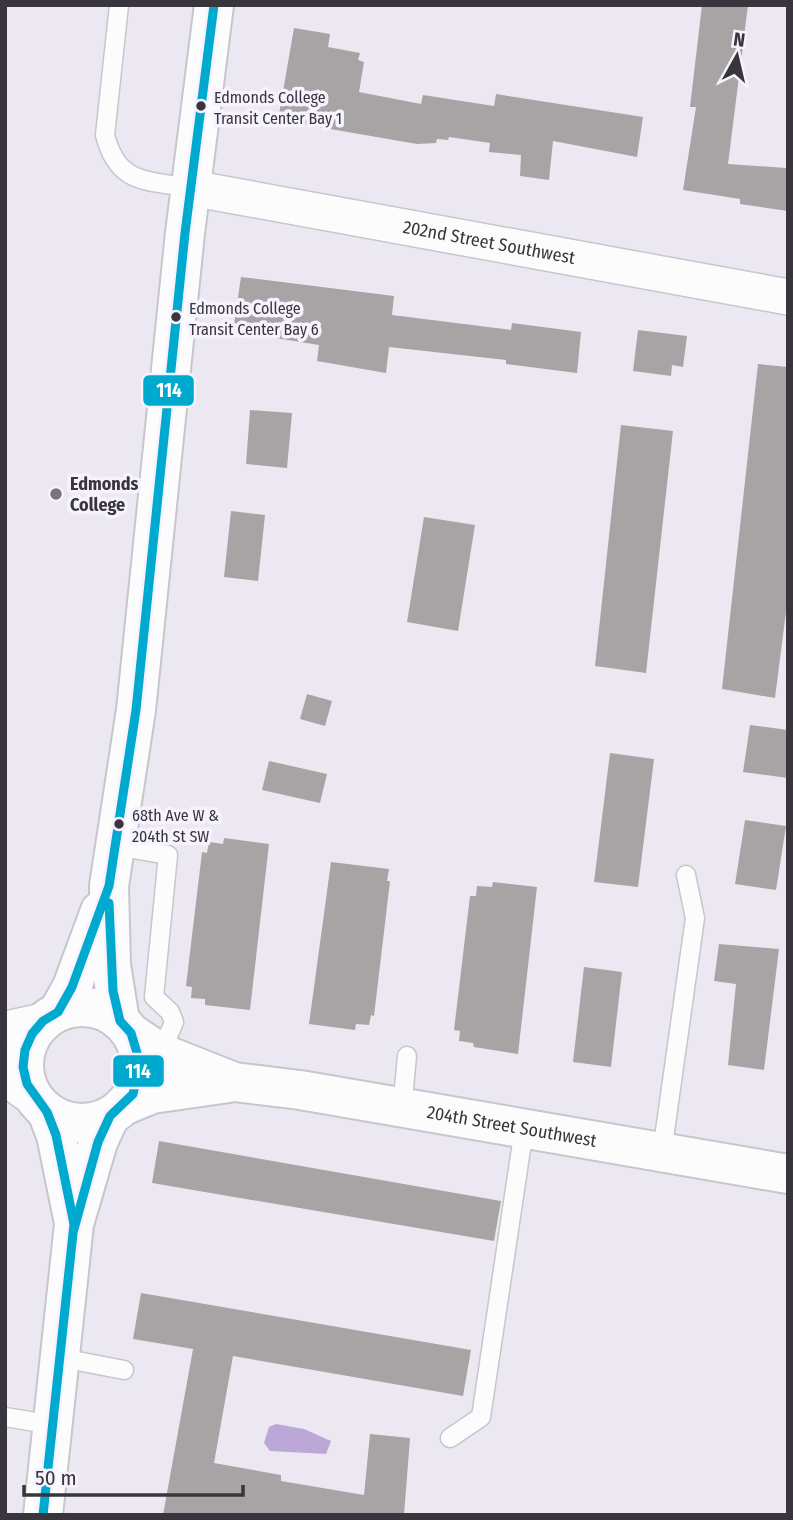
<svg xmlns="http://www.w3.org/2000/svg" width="793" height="1520" viewBox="0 0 793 1520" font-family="'Fira Sans Condensed',sans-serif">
  <rect width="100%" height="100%" fill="#ece8f2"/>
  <path fill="#bca8d8" d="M276,1424L304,1429L331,1441L326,1454L270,1451L264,1443L269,1427Z"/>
  <g fill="#a7a4a6">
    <path d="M702,5H748L728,164L786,168L788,211L740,204V199L683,190L696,107H690Z"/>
    <path d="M294,28L330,34L328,47L360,53L358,60L364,62L359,92L421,104L423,95L494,106L496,94L643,117L637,157L553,141L549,180L520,176L521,155L489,152L490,143L449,137L448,140L437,139L436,143L417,144L278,120Z"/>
    <path d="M241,277L394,296L392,315L511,330L512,323L581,332L577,373L506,364V360L389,347L386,373L317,361L319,345L233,331Z"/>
    <path d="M638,330L687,336L683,367L672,365L671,376L633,371Z"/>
    <path d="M758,364L788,367V596L775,698L722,689Z"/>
    <path d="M250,410L292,413L287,468L246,464Z"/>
    <path d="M621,425L673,431L646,673L595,666Z"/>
    <path d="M231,511L265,515L258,581L224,577Z"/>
    <path d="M424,517L475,525L458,631L407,622Z"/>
    <path d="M307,694L332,701L325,726L300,719Z"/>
    <path d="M750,725L788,730V778L743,772Z"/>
    <path d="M610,753L654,759L638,887L594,882Z"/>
    <path d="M269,761L327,774L320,803L262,790Z"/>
    <path d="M745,820L786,826L776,890L735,884Z"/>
    <path d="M224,838L269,844L250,1010L205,1005V999L191,998L192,987L186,986L202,852L207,853L209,842L223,844Z"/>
    <path d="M331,862L389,869L387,881H390L374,1016L371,1015L369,1025L356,1024L355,1030L309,1024Z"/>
    <path d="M493,882L537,887L518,1054L474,1047L473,1043L459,1041L460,1031L454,1030L470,896H476L477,886L492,887Z"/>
    <path d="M719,944L779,949L764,1070L728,1065L736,984L714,981Z"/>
    <path d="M584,967L622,972L611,1067L573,1062Z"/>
    <path d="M159,1141L501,1201L494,1241L152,1183Z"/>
    <path d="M141,1293L471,1350L463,1396L233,1356L214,1463L281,1475V1481L364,1495L370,1434L410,1438L404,1515H163L193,1349L133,1339Z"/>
  </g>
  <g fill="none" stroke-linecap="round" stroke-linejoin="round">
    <g stroke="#c8c5cd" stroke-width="21">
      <g id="service">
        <path d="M119,5L105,135C118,185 146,180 191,188"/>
        <path d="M115,846L168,855L154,997L170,1012L174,1022L161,1053"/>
        <path d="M402,1109L407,1056"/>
        <path d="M662,1152L695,918L686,875"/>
        <path d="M62,1358L124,1370"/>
        <path d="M5,1417L54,1425"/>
        <path d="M450,1438L481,1417L524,1129"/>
      </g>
    </g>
    <g stroke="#c8c5cd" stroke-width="38">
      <g id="minor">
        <path id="s1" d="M191,188L788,297"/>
        <path d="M5,1029L43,1021"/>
        <path d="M5,1078L35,1099"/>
      </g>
    </g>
    <g stroke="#c8c5cd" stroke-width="42">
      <g id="tertiary">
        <circle cx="82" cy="1065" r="58"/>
        <path d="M58,1012L72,987L100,911"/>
        <path d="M120,1021L111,965L109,886L136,710L185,233L214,5"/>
        <path id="s2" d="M131,1033L161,1053L234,1082L300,1090L788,1174"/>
        <path d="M123,1106L152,1094L229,1083"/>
        <path d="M47,1112L56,1135L73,1218"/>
        <path d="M43,1515L74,1224L98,1142L110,1116"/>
      </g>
    </g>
    <use href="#service" stroke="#fcfcfd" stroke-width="18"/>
    <use href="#minor" stroke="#fcfcfd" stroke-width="35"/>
    <use href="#tertiary" stroke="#fcfcfd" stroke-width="38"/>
    <g stroke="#f7f3fe" stroke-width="14">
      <g id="bus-1">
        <path d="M74,1229L98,1142L110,1116L133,1094L140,1063L131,1033L120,1021L113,991L109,903"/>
        <path d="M43,1515L74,1224L56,1135L47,1112L27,1084L23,1067L25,1050L32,1034L43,1021L58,1012L72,987L109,886L136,710L185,233L214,5"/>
      </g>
    </g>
    <use href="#bus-1" stroke="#00a9ce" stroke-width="9"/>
  </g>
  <g fill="#38353d" stroke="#f7f3fe" stroke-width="2.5">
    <circle cx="201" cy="106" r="6"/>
    <circle cx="176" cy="317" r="6"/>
    <circle cx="119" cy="824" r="6"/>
  </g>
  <circle fill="#77747c" stroke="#f7f3fe" stroke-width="2.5" cx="56" cy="494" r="7"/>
  <g text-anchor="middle" stroke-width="7" stroke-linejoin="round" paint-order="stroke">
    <g font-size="16" fill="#38353d" stroke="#f7f3fe" text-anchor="start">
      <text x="214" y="103">Edmonds College<tspan x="214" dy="21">Transit Center Bay 1</tspan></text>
      <text x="189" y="314">Edmonds College<tspan x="189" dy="21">Transit Center Bay 6</tspan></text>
      <text x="132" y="821">68th Ave W &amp;<tspan x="132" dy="21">204th St SW</tspan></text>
    </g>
    <g font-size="18" fill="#38353d" stroke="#f7f3fe">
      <text dy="6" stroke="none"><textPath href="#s1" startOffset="303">202nd Street Southwest</textPath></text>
      <text dy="6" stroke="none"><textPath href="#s2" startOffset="396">204th Street Southwest</textPath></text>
    </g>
    <g font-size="18" font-weight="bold" fill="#38353d" stroke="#f7f3fe" text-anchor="start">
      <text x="70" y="490">Edmonds<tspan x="70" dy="21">College</tspan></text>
    </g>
  </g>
  <g stroke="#f7f3fe" stroke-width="2.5">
    <rect x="142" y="374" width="53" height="33" rx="7" fill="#00a9ce"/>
    <rect x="112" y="1054" width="53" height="34" rx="7" fill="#00a9ce"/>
  </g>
  <g font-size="19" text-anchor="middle" font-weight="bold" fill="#fff">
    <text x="169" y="397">114</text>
    <text x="138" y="1078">114</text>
  </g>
  <rect width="793" height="1520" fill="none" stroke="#38353d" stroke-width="14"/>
  <g transform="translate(737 56) rotate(8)" stroke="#f7f3fe" stroke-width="5" paint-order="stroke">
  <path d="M0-5L12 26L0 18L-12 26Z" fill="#38353d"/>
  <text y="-10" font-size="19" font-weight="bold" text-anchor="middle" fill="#38353d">N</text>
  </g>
  <path d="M24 1485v10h219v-10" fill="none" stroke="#38353d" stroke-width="3.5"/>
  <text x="35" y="1485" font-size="21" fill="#38353d" stroke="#f7f3fe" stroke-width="5" paint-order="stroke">50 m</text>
</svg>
